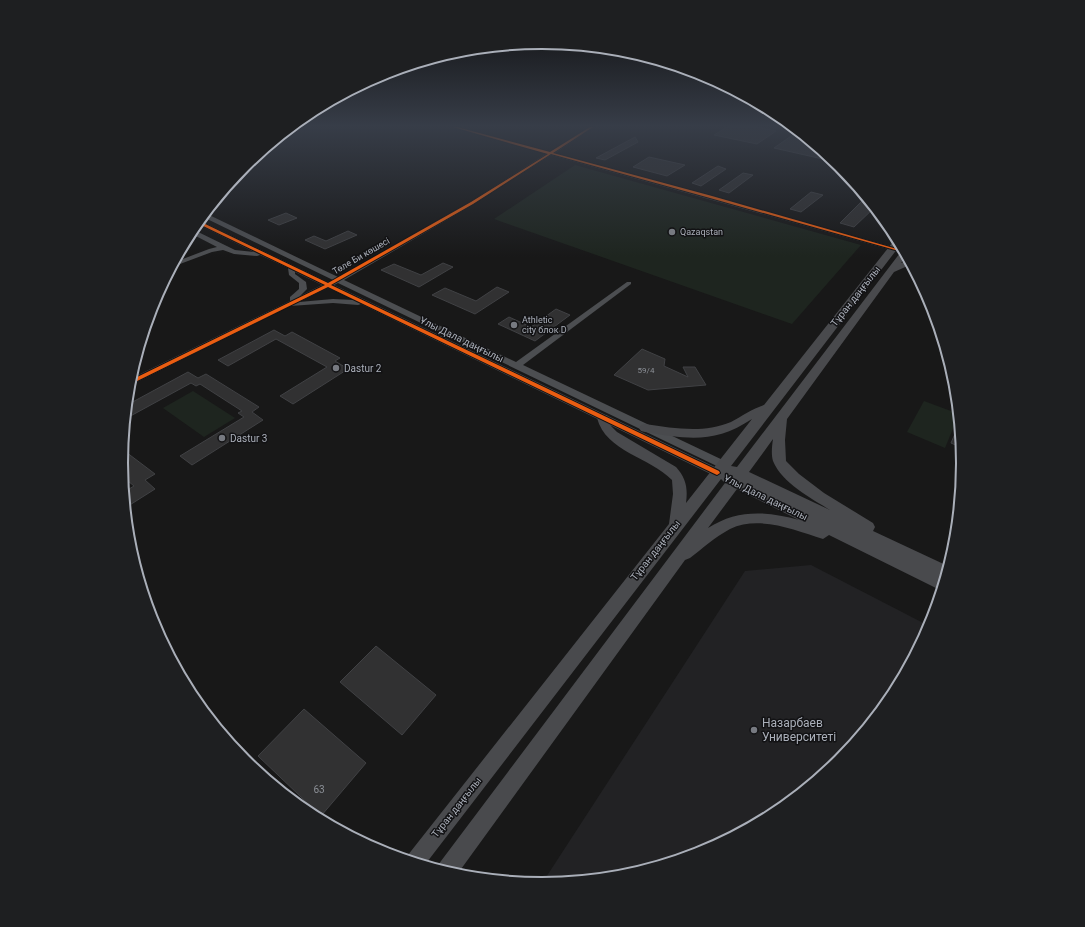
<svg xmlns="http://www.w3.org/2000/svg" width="1085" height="927" viewBox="0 0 1085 927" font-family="Roboto,sans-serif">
  <rect width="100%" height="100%" fill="#181818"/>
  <path fill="#222224" d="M811,565L931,627L893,698L840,762L776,814L704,853L625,877L541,885L745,571Z"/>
  <g fill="#1e251f">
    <path d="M575,165L861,245L792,324L494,219Z"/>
    <path d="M193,391L235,418L204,437L163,408Z"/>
    <path d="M924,401L959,414L945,448L907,432Z"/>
  </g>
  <g fill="#313132" stroke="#404144">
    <path d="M727,127H756L776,131L757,144L714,135Z"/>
    <path d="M794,134L806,137L836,162L774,148Z"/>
    <path d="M635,137L638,142L605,160L596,158Z"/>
    <path d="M649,157L685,165L667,176L633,167Z"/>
    <path d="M718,166L726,169L701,186L692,183Z"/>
    <path d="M743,173L753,175L729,193L719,190Z"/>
    <path d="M811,192L823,195L801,212L790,209Z"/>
    <path d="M863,200L870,201L875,207L854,227L840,223Z"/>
    <path d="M286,213L297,218L279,225L268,220Z"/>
    <path d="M348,231L357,235L325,249L305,240L314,236L326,241Z"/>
    <path d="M443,263L453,267L419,287L381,270L394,264L421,275Z"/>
    <path d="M497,287L509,292L475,314L432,295L445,288L476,301Z"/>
    <path d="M556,309L570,315L535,341L498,324L509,317L531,327Z"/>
    <path d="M274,330L285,336L292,332L340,358L335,361L348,369L293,404L280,396L327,367L276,339L228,366L218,360Z"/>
    <path d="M642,349L665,359L664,366L688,377L683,367H695L706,385L648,390L614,375Z"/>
    <path d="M188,372L198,378L206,374L259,407L252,412L263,420L192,465L180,456L244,417L238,413L242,411L200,384L196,386L191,383L125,419L127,405Z"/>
    <path d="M960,422L962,448L951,443Z"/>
    <path d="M122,449L155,474L145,480L155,489L125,508L124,492L134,486L122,476Z"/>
    <path d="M376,646L436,695L402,735L340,682Z"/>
    <path d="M304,709L366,763L321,816L258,756Z"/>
  </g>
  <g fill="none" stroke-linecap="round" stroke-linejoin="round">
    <path fill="#4c4e51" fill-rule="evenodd" d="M452,127H459L550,152L589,127H594L555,153L904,250L906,254L551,155L474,204L344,280L516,362L627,282H631V284L523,365L727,462L728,465L727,468L723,469L338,283L334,285L721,470L722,473L717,477L361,304L358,305L333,303L290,306L129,386L130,379L290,301V297L299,289V283L289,275L288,268L260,255L257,256L234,254L223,250L212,252L172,267L175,262L209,249L217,247L190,233L192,229L235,250L254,252L197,224L199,220L328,282L333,280L203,217L205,213L338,277L470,202L546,154ZM295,272L322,285L300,296L307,289L306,282L295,274ZM328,288L354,300L333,299L299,302Z"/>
    <path fill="#494a4d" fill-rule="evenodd" d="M896,238L901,244L731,466L737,467L903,249L907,255L901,263L909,260L912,264L894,272L787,419L785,440L786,461L799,474L824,493L873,523L875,527L873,531L950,567L942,591L829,535L823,539C795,530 759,515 730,529C715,537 703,548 690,558L685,560L456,876L435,869L725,483L721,479L424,866L404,860L669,524L673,494L672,480C650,457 606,452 597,418L599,415H607L611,426L617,432L676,467C686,478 688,488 686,503L752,419C714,444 688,439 645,432L641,431L639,428L641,425L645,424C674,428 702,434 731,422C742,416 752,409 764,405ZM773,439C772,446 771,454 773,461C782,483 811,498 830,510L749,472ZM737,489L799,520C767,511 737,509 708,528Z"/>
    <g stroke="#121214" stroke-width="2">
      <path id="cycleway" d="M453,127H457L550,152L590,127H593L553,153L712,196L904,251L906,253L710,198L551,154L473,204L331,285L719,471L720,473L717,475L328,287L129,385V381L325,285L197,223L199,221L328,283L471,202L548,154Z"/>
    </g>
    <use href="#cycleway" fill="#e95d12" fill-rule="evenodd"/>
  </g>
  <linearGradient id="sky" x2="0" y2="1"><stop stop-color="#0d0d0d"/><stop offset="0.49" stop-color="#373d48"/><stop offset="1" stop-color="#373d48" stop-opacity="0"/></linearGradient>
  <rect width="1085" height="257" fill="url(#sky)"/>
  <g fill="#777a81" stroke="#121214" stroke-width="1.5">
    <circle cx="672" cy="232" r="4"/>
    <circle cx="514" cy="325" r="4"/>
    <circle cx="336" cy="368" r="4"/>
    <circle cx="222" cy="438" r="4"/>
    <circle cx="754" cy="730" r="4"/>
  </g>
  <g text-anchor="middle" stroke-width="3" stroke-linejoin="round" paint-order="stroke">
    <g font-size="8" fill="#8c9097">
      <text x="646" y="373">59/4</text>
    </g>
    <g font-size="9" fill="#aaafb9" stroke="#121214" text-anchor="start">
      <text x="680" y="235">Qazaqstan</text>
      <text x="522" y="323">Athletic<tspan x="522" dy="10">city блок D</tspan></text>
    </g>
    <g font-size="9" fill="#aaafb9" stroke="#121214">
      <text transform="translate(361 256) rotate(-30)" y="3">Төле Би көшесі</text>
    </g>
    <g font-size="10" fill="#aaafb9" stroke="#121214">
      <text transform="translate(855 296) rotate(-52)" y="4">Тұран даңғылы</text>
      <text transform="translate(462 339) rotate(26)" y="4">Ұлы Дала даңғылы</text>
      <text transform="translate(766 497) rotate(26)" y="4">Ұлы Дала даңғылы</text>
      <text transform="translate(655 550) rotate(-52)" y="4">Тұран даңғылы</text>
      <text transform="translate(456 807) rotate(-52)" y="4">Тұран даңғылы</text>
    </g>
    <g font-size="10" fill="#aaafb9" stroke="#121214" text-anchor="start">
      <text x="344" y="372">Dastur 2</text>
      <text x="230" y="442">Dastur 3</text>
    </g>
    <g font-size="10" fill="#8c9097">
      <text x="319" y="793">63</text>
    </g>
    <g font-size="12" fill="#aaafb9" stroke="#121214" text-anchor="start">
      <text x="762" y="727">Назарбаев<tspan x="762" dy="14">Университеті</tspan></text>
    </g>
  </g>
  <path d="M0 0H1085V927H0ZM128 463a414 414 0 1 1 828 0a414 414 0 1 1-828 0Z" fill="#1e1f21" fill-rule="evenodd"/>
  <path fill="none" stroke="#aaafb9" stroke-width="2" d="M128 463a414 414 0 1 1 828 0a414 414 0 1 1-828 0Z"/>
</svg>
